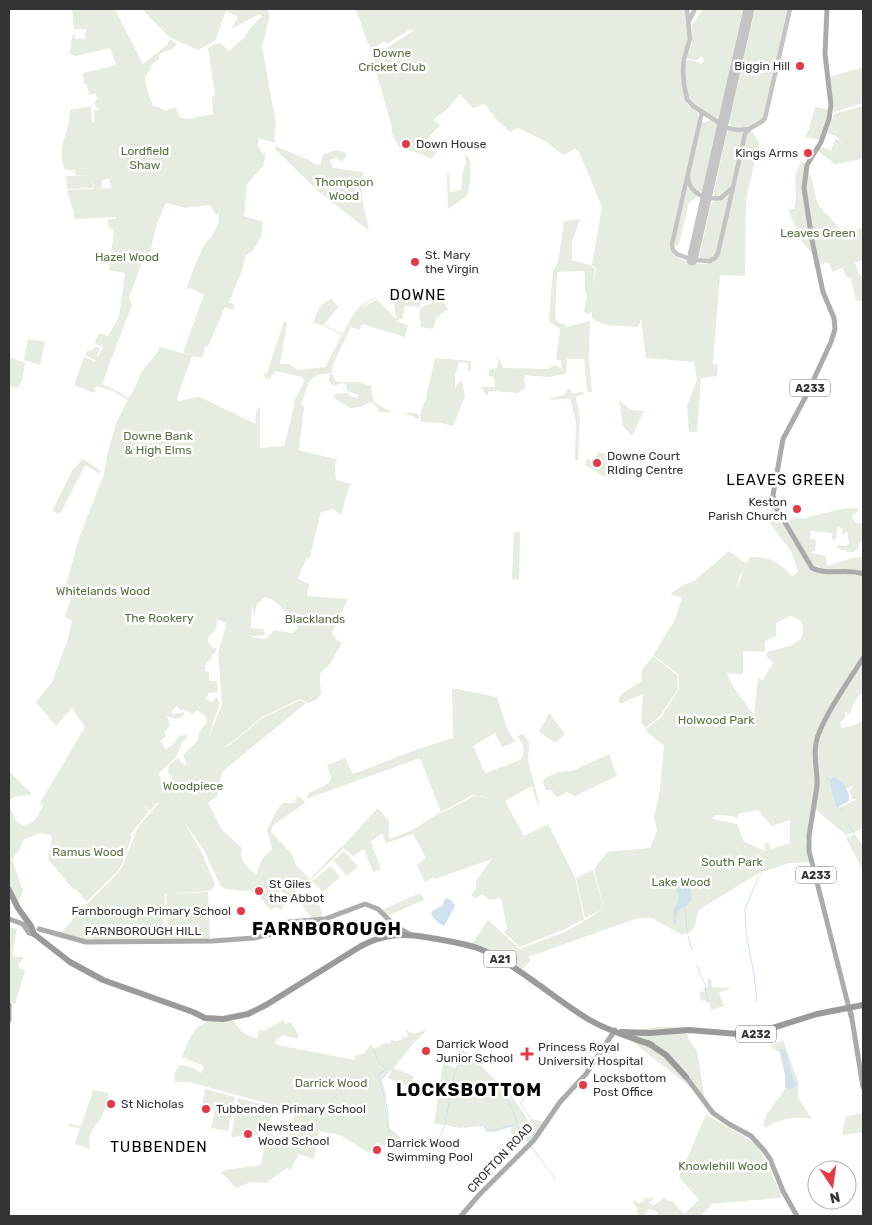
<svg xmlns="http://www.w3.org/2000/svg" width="872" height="1225" viewBox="0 0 872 1225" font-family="Rubik,sans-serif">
  <rect width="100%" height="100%" fill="#fff"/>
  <g fill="#e6ecdf" fill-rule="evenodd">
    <path d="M72,9H115L143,64L167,45L170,39L177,44L172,49L159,54V59L150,66V70L145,76L147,90L153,106L159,107L165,111L175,107L180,117L185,119L213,114L212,97L215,94L208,48L214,44L221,43L228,51L245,37L250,28L262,16L260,14L231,29L238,17L226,11L215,41L198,50L169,37L142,9H267L270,16L262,46L276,124L274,143L259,138C257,146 258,149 265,154L264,165L247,184L244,216L263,222L261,237L253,251L246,255L241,273L229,302L235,305L233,310L225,307L208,346H206L202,358L192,356L177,398L178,401L197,397L202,398L256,424L255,418L258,407L260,408V448L284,446L294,407H297L294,406V401L304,382L302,377L275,371L270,379H265L264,374L267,373L284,321L287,323L280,364H289L298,370L325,367L342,335L322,325L313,323C316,313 321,302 332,299L338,307L324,325L343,334C353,315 355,306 376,297V298L367,303L360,311L368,304L377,300L396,319L393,296L402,289L420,297V307L405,306L402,319L396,320L398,322L408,325L405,337L362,324L359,330L351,327L333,364L332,373C306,375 310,382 301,404L304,408L299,450L305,452L337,459L335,464L336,480L351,484L349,487L341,515L333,509L321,512L310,557L306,559L298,579L309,584L307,596L348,599L332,633L336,639L342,643L330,664L320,674C319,692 327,697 308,703L300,699L262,717L230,744L218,749L230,745L262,718L300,700L306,703L222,772L217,796L208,803L223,831L242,848C238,860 248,867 256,875L262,859L272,849L267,830L277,810L283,803H295L296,797H301L305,803L272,826L271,832L291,853L297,866L310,879L341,847L343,849L310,881L289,897L281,891L277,895L284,901L282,910L275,907L271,910L260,897L249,890L247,891L225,889L220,885L205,852L184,822L202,853L215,884L212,890L208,891L165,894L163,929H168L166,894L208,892L210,939L83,940L61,934L75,916L118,873L123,865L138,827L159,803H157L150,810L142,805L149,811L130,835L132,836L122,864L117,872L86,902L77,890L72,888L48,859L52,838L50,835L40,833L23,840L19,850L12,860L23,891L15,910L9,895V806L17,822L25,826L35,820L43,806L40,803L85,727L72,708L56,726L36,702L52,682L68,639L72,621L65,617L72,595L66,585L79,538L104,474L107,456L116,423L128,400L113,391L96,386L94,393L74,385L84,357L95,362L96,361L85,355L88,350L91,351L95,347L100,348L97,356L98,357L103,347L96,344L95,341L99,333L108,336L119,317L125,273L109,270L114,230L108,228V219H116V217L74,219V212L67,192L68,190L111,188L109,179L102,180V188L94,189L92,178L93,188L67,189L66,176L91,175H75V170H65C55,145 70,135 70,110L91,106L92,123L94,122V110H99L94,103L97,99L95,93L89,95L87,84H84L83,73L116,65L110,48L76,56L69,54L71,46L73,45L71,44L73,34H75V39H85L86,29H74ZM166,203L186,208L210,205L216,215L219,213C220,231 207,238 201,252C195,264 191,276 186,289L190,288L204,295L183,352L189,355L160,347C156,356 149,361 143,370C137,379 136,390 128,398L121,393L102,384L132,305L129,298L142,262L150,256C153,237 157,220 166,203ZM266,597C279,600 290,618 298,628L292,633L274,630L266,639L251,637L252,636L266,635L263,629L251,628L252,605L254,616L257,604ZM217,619L225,623L226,626L218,653L222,705L207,741L220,703L216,696L213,702L208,701L206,698L209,693L218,692L217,681H209V672L206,671L205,666L217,649L211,647C204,636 212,635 216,628C217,625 217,622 217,619ZM177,706L182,711L184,709L188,712L190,711L189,713L193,714L197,710L206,717L207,722L198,734V740L183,755L187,765L182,764L178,758L170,764L168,772L173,778L166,784L161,781L159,773L176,757L183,741L187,738V734L183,736L181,734L175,740L176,742L166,749L160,741L166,737L164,732L170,726L167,716L175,719L183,717L184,712L173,714L171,712Z"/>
    <path d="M354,9H685L689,37L688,44L683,56L681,68L682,87L688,105L697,112L699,117L670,243C671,262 706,271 718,258L747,134L749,131L753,132L759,143L746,200L745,276L720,275L713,364L718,365L717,376L701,378L697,432H689L687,405L697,380L694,362L646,358L641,319L638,327L606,325L592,319L591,301V313L587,314L584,311L587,297L585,291V274L584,271L557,272L555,317C557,323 559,324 565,324L566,327L590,321L589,359L592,392H587L584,359H567L566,374L548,377L525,375L524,380L526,388L518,393L489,391L487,396L481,387H495L494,377L489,376V370L497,368L498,356L503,368L548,369L555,365L562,369L561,360H556L560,329L550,322L549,318L553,271L558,262L564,221L580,219L572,242V260L590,265L595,269L592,295L596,269L592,265L602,207L579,152L575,149L563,155L545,141L518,128L510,132L493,116L495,115L492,114L485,104L473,108L460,94L446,110L433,120L440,125L423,144L436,153L431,159L421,154L399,147L392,134L391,124L378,79L374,56L413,31L411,29L387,44L384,41L373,49C362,39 363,19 354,9Z"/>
    <path d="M703,9H743L719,117L716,118C687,104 682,93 685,60L697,61L700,64L704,61L703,58L701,56L697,60L686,59L692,44V25Z"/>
    <path d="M755,9H788L762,120C754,127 743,129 732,127L729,123Z"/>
    <path d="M863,67V103L834,112L830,77Z"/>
    <path d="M863,106V159L835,164L818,151L821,147L831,150L836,138L843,144L836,136L827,133L834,114Z"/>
    <path d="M815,107L829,109L821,140L805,137L809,129Z"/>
    <path d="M712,120L717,123V125L702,191L698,192L691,186L689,176L701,123Z"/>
    <path d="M730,130L742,132L743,133L731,188L724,195L713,197L727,132Z"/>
    <path d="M275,146L309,160L316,165L321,164L322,155L336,150L345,152L346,157L341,162L337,157L330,160L333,168L363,172L362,198L369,231L318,191L275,149Z"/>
    <path d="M465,156H468C473,163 470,187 467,196L448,209L447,174H449L450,192L461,190C463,181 461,171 466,164Z"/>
    <path d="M801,161L805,164V167C807,170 809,174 811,177C815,187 814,198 820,207C826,216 842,224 837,235L847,230L854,231L863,227V260L855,263L860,276H863V301H856L851,278L847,277L842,268L833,272L828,262L819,264L818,261L800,239L788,209H794L796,198L795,176Z"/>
    <path d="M688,184L691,190L698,196L689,203L679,244L677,247L674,244Z"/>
    <path d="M730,193L716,254L710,260H703L700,258V253L711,204C715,198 724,199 730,193Z"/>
    <path d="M442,299L448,309L436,318L433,329L420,327L421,321L419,319L420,308Z"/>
    <path d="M28,339L45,342L40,365L24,360Z"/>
    <path d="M9,357L25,363L22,381L18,388L9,386Z"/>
    <path d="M435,358L471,361V370L468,371V363L459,362L455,376V388L461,380L462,381L465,396L453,426L440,423L421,422L420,414L426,398Z"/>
    <path d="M333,374L335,380L338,382H359L371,386L373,401C380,406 389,412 398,413C406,413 411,412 418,414L419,418L417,419C409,411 392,413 380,412L378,410V407L370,402L361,407L350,408L333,397L336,394L347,393L352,397L357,398L359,395L347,391L346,384L342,383L334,386L329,382V375Z"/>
    <path d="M568,389L571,390L573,394L582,391L584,394L576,397L580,420L578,461L575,460L576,422L570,398L551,400V398L564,395Z"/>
    <path d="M619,400L631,410L644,411L632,436L623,426Z"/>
    <path d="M598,452L606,454L609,469L605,477L585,465L587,459L596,461Z"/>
    <path d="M83,459L100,470V474L85,465L60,514L52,511L73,469Z"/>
    <path d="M770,500L772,501L786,523L795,517L806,519L808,517C825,514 843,506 859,509L858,512L851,515L856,523H863V541L859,542V548L854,552H846V550H842L838,548L837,545L847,546L849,544L847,530L845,534H842L843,529L839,527L837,529L836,539L832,540V533L811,531L810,539L816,540L815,551H812V553L826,556V561L827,562V566L856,557L863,558V655L857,666H854L846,688L863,660V694H861L855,701L850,713L848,714L845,711L846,716L840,723L842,728L855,725L863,720V827L860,830L846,835L814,808L806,841L811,862L790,863L757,874L699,910C694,923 698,932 682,935L652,918H638L528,957L531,960L523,969L472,944L488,920L520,949L567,931L604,909L594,869L607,852L650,848L657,830L654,818L660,789L664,746L645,730L661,717L679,689L678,674L653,655L675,620L682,598L670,594L683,585L694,581L729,551L746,563L739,578L737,589L744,568L750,557C771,557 778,562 792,576L798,571L791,551L768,521L771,508L768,503ZM790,616C804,619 805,627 801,639L790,646L767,652L766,656L773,663L763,680L758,678L754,715L732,685L727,673L743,674V651L765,652V641L776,636V623ZM834,777L839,779L847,789L853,785L849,792L851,793L852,799H857L839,808L836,807C832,797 830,787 834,777ZM758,810L772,826L790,820V843L771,849L768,842L764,844L766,851L744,842L737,824L713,819L714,815L733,816L737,819L738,814Z"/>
    <path d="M514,532H520L519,580L512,579Z"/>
    <path d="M653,656L677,675L678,689L660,716L645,728L641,722L643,694L620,704L618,699L623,693L641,681L642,670Z"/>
    <path d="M452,688L497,697L507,728L515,742L502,747L495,733L473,746L485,773L520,760C527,751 523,744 517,736L524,734L529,743L528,760L540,806L536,801L532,786L505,801L524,836L548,824L575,877L584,919L565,929L520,947L504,932L507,928L501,898L490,900L482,894L476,898L471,896L476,888V881L492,859L435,879L434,877L425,882L417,865L426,858L413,834L386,843L382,833L371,842L381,869L373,872L364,849L353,856L342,847L378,808L389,821V839L413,830L440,812L441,813L474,796L492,798L473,795L441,812L420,758L306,799L309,793L329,783L331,777L327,765L345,758L353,774L418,749L453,738Z"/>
    <path d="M549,713L565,734L555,743L539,732Z"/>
    <path d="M609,754L617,776L575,796L567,792L558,797L554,795L552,790H546L543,783L545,778L558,772L572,771Z"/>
    <path d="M9,771L32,794L14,797L9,801Z"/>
    <path d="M854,835L863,847V871L846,838Z"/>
    <path d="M344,851L358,867L347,876L333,860Z"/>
    <path d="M331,866L340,877L323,892L312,881Z"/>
    <path d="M593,870L604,909L585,918L576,878Z"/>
    <path d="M420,893L424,900L387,916L382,910Z"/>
    <path d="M310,894L315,902L318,900L323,918L312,919L310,914H308L300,901Z"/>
    <path d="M9,927L17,929L12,953C14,961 20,955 24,958L18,964L19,968L25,971L15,1004L9,1002Z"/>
    <path d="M711,979L712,987L731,988L719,993L724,1006L711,1010L710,1003L706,1002L705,1000L701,1001L699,993L703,992L704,988L708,987L707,980Z"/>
    <path d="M215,1020L234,1021L242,1032L257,1039L259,1030L263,1031L284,1020L285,1024L291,1022L298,1034V1039L283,1035L276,1040L275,1043L278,1045L354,1060L355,1056L364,1053L371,1045L373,1048L380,1047L381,1044L390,1043L391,1040L396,1041L401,1040L403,1037H407L408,1035L405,1030L415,1034L425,1030L426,1031C413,1042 405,1055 393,1068L414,1076L409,1087L388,1078L392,1069L382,1080L386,1095L385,1103L390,1128L400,1137L389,1148L377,1143L369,1153L340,1135L319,1131L314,1159L298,1154L291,1170L287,1168L266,1183L251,1182L236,1188L221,1172L230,1169L261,1165L267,1131L286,1144L296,1111L189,1082H175L174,1075L179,1064L177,1073L180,1065L194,1068L201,1073L204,1066L182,1057C189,1039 193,1023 215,1020Z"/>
    <path d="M657,1027H681L685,1028L684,1032L687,1034L689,1040L697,1051L705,1100L702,1096L630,1040L635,1030Z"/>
    <path d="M783,1040L799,1084L798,1098L812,1119C797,1116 779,1118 766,1128L763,1124L767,1114L785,1089V1075L779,1052L770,1046Z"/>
    <path d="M456,1047L475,1057L474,1060L484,1068L488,1073L508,1090L529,1122L533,1119L544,1122L529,1144L520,1132L514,1138L511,1133V1127L495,1132H486L483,1126L459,1128L445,1125L434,1124L443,1063L457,1068L461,1055Z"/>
    <path d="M205,1089L235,1097L228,1131L211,1128L215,1109L202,1105Z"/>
    <path d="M93,1090L109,1093C107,1100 105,1109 102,1116C94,1130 87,1130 90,1149L75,1144L80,1128L69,1126V1124L81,1126Z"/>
    <path d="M238,1098L274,1107C273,1115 269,1121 267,1129L257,1135L231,1137Z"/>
    <path d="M863,1113V1132L842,1135L846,1116Z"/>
    <path d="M707,1115L758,1145L782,1196L779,1198L712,1204L701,1216H657V1212L654,1210L648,1209L644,1216H636L638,1215L637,1208L633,1203L635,1200L638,1203L643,1202L645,1197L648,1199L652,1197L654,1198L649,1203L654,1205L664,1198L669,1201L671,1200L684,1214L699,1200L679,1177L703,1121Z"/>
  </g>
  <g fill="#cfe2ee">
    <path d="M834,777C843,779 850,792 849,801L838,807H836C833,799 831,789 830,780Z"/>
    <path d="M687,877L692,900C682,912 676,904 676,925L674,922L673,911L679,899L677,889Z"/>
    <path d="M447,898L452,901L455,906L444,926C437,923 433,919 431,912L443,905L444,900Z"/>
    <path d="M780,1049L785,1050C790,1062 789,1073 797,1084L794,1088L789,1089L786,1088L785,1074Z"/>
  </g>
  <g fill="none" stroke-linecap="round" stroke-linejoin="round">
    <g stroke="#cfe2ee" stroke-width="1">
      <path d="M827,778L830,780"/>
      <path d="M838,807L843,811"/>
      <path d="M849,825L863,849"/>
      <path d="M685,905L687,933"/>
      <path d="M688,936L692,950"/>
      <path d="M696,965L699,968V972L705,984L708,1002"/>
      <path d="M757,1002L754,974L746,933L745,909L759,876"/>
      <path d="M772,1030L776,1042"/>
      <path d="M374,1050L379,1063L384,1067"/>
      <path d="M385,1067L386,1069L378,1076C382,1086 384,1097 387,1107C390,1119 383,1132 396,1140"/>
      <path d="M502,1087L503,1092"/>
      <path d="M504,1093L515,1115L517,1123"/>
      <path d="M525,1110L520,1103L538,1081"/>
      <path d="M527,1113L532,1121"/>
      <path d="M480,1125H483L487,1130L490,1131L515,1125"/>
      <path d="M517,1126L528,1142"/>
      <path d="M529,1142L531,1130"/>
      <path d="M531,1146L555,1179"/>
      <path d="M433,1150L445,1125L454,1075L461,1055"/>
    </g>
    <g stroke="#c4c4c4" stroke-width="4.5">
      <path d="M687,9L690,39L684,59L683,70L684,85L687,99L693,106L727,128L738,130L749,129"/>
      <path d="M689,21L695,9"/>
      <path d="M702,112L672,244L673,250L677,254L692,260L710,261L715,258L718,253L745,134C749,126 760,126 765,118L790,9"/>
      <path d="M722,131L721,125L717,121L722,120L725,116"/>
      <path d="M688,178C690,194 706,200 721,198L731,189"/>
    </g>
    <path stroke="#c4c4c4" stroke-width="11" d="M692,260L749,9"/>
    <g stroke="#ababab" stroke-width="5">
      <path d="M827,9L825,54L831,105L829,119L821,142L807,165L804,188L812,240L823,292L834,318L835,329L831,342L806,396L783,439L773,495L777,509L812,568C827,576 847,568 863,574"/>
      <path d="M9,919L23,924L29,933L35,935"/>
      <path d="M39,929L86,942L213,941L254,938L271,934L288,922L325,919L365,904L378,909L395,926L411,935"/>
      <path d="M9,1005V1020"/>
      <path d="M851,1013L863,1087"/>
      <path d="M851,1016L809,851V836L817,786C818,772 813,758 816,743C820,721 850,679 863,658"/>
      <path d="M686,1077L713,1113L729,1124L751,1136L763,1149L770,1159L783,1191L797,1216"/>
      <path d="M461,1216L479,1195L534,1140L560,1102L586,1074L615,1030"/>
    </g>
    <g stroke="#9a9a9a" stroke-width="6">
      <path d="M9,890L18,908L31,926L34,934L70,962L103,980L193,1012L205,1018L223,1019L248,1014L266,1005L361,946C386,933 405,933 431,938C447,941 465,943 480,949C520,966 551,997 588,1019C608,1031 630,1037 652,1045"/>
      <path d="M621,1032L650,1033L689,1030L750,1035L817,1014L863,1005"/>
      <path d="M648,1043L666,1055L686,1077"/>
    </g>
  </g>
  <g fill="#e63946" stroke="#fff" stroke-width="2">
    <circle cx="800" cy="66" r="5"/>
    <circle cx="406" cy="144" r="5"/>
    <circle cx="808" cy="153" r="5"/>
    <circle cx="415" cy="262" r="5"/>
    <circle cx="597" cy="463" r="5"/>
    <circle cx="797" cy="509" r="5"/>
    <circle cx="259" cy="891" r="5"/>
    <circle cx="241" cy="911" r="5"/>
    <circle cx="426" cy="1051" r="5"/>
    <path d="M524.5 1046.5h5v5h5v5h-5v5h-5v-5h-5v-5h5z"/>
    <circle cx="583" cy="1085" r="5"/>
    <circle cx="111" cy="1104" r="5"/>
    <circle cx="206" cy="1109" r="5"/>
    <circle cx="248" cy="1134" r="5"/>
    <circle cx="377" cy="1150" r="5"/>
  </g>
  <g text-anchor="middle" stroke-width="5" stroke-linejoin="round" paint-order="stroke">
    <g fill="#fff" stroke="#707070" stroke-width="1">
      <rect x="790" y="379.5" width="40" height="17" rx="4"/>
      <rect x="796" y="866.5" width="40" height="17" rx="4"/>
      <rect x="484" y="950.5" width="32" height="17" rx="4"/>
      <rect x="736" y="1025.5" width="40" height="17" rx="4"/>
    </g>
    <g font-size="11" font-weight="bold" fill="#333">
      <text x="810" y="392">A233</text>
      <text x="816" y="879">A233</text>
      <text x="500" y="963">A21</text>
      <text x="756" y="1038">A232</text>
    </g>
    <g font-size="12" fill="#56703f" stroke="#fff">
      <text x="392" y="57">Downe<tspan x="392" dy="14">Cricket Club</tspan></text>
      <text x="145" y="155">Lordfield<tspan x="145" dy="14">Shaw</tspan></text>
      <text x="344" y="186">Thompson<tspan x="344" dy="14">Wood</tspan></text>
      <text x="818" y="237">Leaves Green</text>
      <text x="127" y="261">Hazel Wood</text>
      <text x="158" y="440">Downe Bank<tspan x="158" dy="14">&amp; High Elms</tspan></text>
      <text x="103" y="595">Whitelands Wood</text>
      <text x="159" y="622">The Rookery</text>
      <text x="315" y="623">Blacklands</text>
      <text x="716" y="724">Holwood Park</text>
      <text x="193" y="790">Woodpiece</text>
      <text x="88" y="856">Ramus Wood</text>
      <text x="732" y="866">South Park</text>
      <text x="681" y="886">Lake Wood</text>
      <text x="331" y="1087">Darrick Wood</text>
      <text x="723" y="1170">Knowlehill Wood</text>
    </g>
    <g font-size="12" fill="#333" stroke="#fff" text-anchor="start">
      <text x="790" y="70" text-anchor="end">Biggin Hill</text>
      <text x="416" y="148">Down House</text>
      <text x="798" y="157" text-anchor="end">Kings Arms</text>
      <text x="425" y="259">St. Mary<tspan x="425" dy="14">the Virgin</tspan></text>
      <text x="607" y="460">Downe Court<tspan x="607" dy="14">RIding Centre</tspan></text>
      <text x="787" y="506" text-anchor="end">Keston<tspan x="787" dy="14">Parish Church</tspan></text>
      <text x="269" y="888">St Giles<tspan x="269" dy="14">the Abbot</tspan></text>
      <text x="231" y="915" text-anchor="end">Farnborough Primary School</text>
      <text x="436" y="1048">Darrick Wood<tspan x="436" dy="14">Junior School</tspan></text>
      <text x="538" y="1051">Princess Royal<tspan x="538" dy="14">University Hospital</tspan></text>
      <text x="593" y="1082">Locksbottom<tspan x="593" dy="14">Post Office</tspan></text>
      <text x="121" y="1108">St Nicholas</text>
      <text x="216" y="1113">Tubbenden Primary School</text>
      <text x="258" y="1131">Newstead<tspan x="258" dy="14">Wood School</tspan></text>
      <text x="387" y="1147">Darrick Wood<tspan x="387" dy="14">Swimming Pool</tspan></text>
    </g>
    <g font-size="12" fill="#333" stroke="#fff">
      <text x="143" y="935">FARNBOROUGH HILL</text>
      <text transform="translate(500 1158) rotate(-47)" y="4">CROFTON ROAD</text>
    </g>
    <g font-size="15" letter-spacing="1" fill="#000" stroke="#fff">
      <text x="418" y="300">DOWNE</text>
      <text x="786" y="485">LEAVES GREEN</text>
      <text x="159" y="1152">TUBBENDEN</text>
    </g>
    <g font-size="18" font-weight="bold" letter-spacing="1" fill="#000" stroke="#fff">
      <text x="327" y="935">FARNBOROUGH</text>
      <text x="469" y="1096">LOCKSBOTTOM</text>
    </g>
  </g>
  <rect width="872" height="1225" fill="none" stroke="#333333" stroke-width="20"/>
  <g transform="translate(832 1185) rotate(167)"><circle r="24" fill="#ffffff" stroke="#adadad"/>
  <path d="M0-4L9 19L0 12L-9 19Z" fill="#e63946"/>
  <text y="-8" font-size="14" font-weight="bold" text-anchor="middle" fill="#333333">N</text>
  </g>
</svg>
